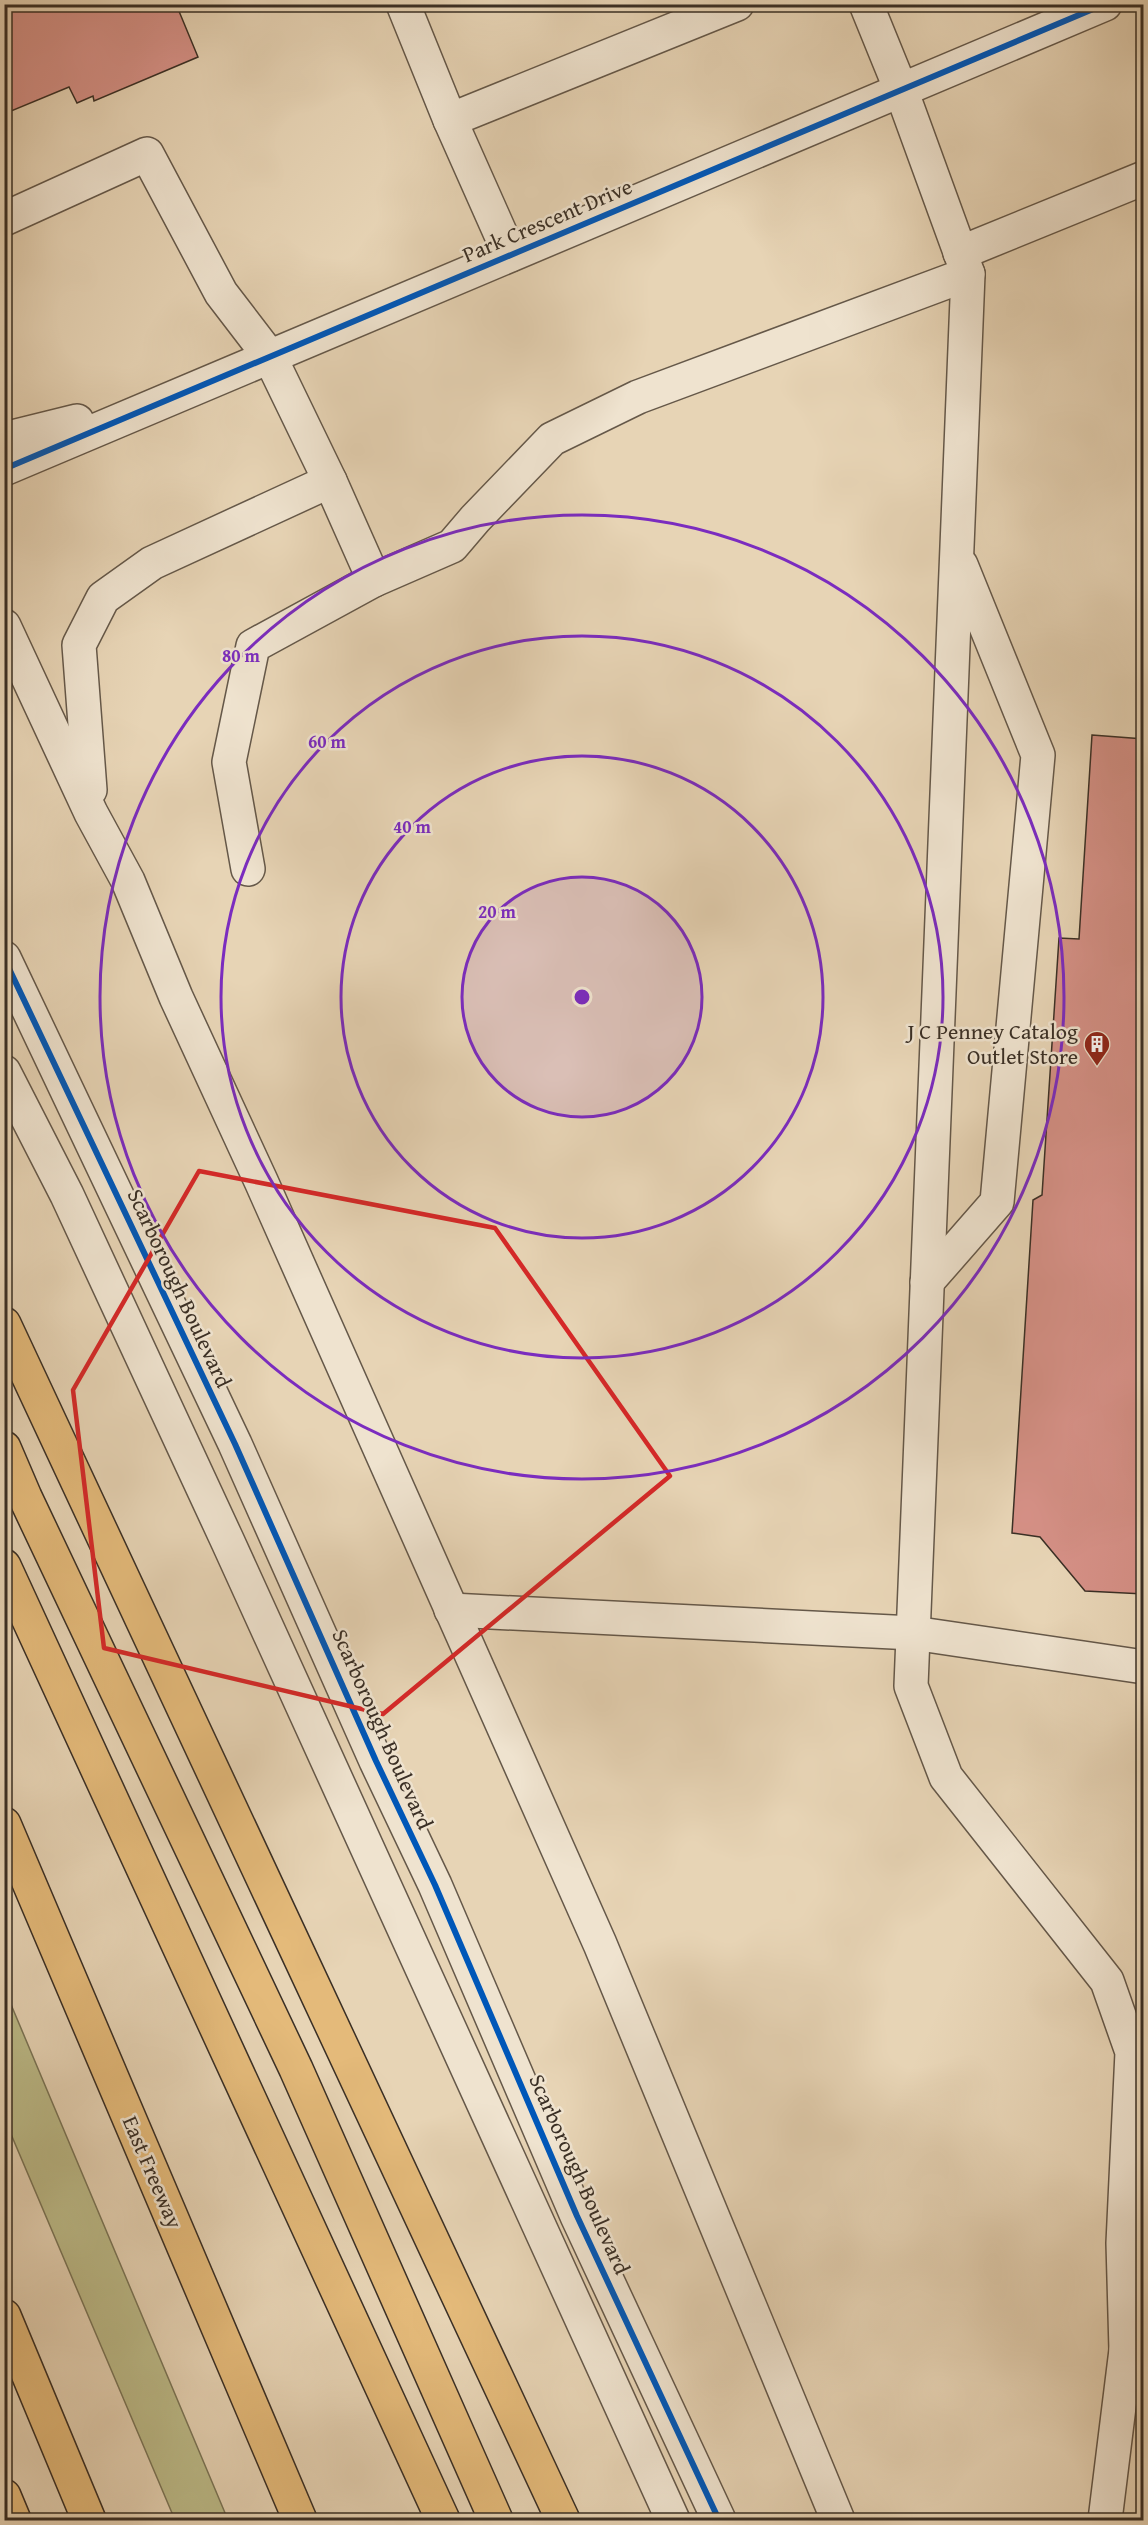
<svg xmlns="http://www.w3.org/2000/svg" width="1148" height="2525" viewBox="0 0 1148 2525" font-family="'Gentium Book Plus',serif">
  <rect width="100%" height="100%" fill="#e7d4b5"/>
  <filter id="stains"><feTurbulence type="fractalNoise" baseFrequency=".00333" numOctaves="4"/><feColorMatrix values="0 0 0 0 .2 0 0 0 0 .09 0 0 0 0 .02 0 0 0 .5 -.17"/></filter>
  <radialGradient id="worn" r=".72"><stop offset=".6" stop-color="#630" stop-opacity="0"/><stop offset="1" stop-color="#630" stop-opacity=".3"/></radialGradient>
  <path fill="#bcbb89" stroke="#7b7557" stroke-width="1.5" d="M5,1990L7,1995L228,2520H175L5,2120Z"/>
  <g fill="#d59086" stroke="#3a2f25" stroke-width="1.5">
    <path d="M4,4H176L198,57L94,101L93,96L77,103L69,87L4,114Z"/>
    <path d="M1092,735L1144,739V1594L1085,1591L1040,1537L1012,1533L1033,1200L1042,1195L1059,938L1079,939Z"/>
  </g>
  <g fill="none" stroke-linecap="round" stroke-linejoin="round">
    <g stroke="#655849" stroke-width="36">
      <g id="minor">
        <path d="M403,4L450,120L510,255"/>
        <path d="M866,4L901,90L968,274L911,1686L946,1777L1107,1981L1132,2052L1123,2243L1126,2350L1144,2369"/>
        <path d="M450,120L737,4"/>
        <path d="M4,219L147,154L221,293L270,357L330,481L374,580L452,546L475,519L552,439L638,397L968,274"/>
        <path d="M960,253L1144,178"/>
        <path d="M4,439L77,421"/>
        <path d="M4,469L1105,4"/>
        <path d="M4,626L91,813L128,881L176,997L261,1181L600,1944L838,2520"/>
        <path d="M90,790L79,645L103,598L152,563L330,481"/>
        <path d="M248,869L229,762L253,646L374,580"/>
        <path d="M4,958L235,1444L376,1761L435,1885L577,2216L719,2520"/>
        <path d="M4,1072L67,1195L228,1542L673,2520"/>
        <path d="M927,1282L997,1202L1038,755L961,565"/>
        <path d="M451,1610L913,1633L1144,1667"/>
        <path d="M1105,2520L1126,2350"/>
      </g>
    </g>
    <g stroke="#3a2f25" stroke-width="36">
      <g id="highway">
        <path d="M4,1324L563,2520"/>
        <path d="M4,1448L25,1497L296,2069L496,2520"/>
        <path d="M4,1566L443,2520"/>
        <path d="M4,1824L300,2520"/>
        <path d="M4,2316L89,2520"/>
        <path d="M4,2496L14,2520"/>
      </g>
    </g>
    <use href="#minor" stroke="#efe3cf" stroke-width="33"/>
    <use href="#highway" stroke="#e4ba7a" stroke-width="33"/>
    <g stroke="#efe3cf" stroke-width="10">
      <g id="cycleway">
        <path d="M4,469L1105,4"/>
        <path d="M4,958L235,1444L376,1761L435,1885L577,2216L719,2520"/>
      </g>
    </g>
    <use href="#cycleway" stroke="#0057b8" stroke-width="6"/>
  </g>
  <path fill="none" stroke="#d62828" stroke-width="4.5" stroke-linejoin="round" d="M199,1171L495,1228L670,1476L383,1714L104,1648L73,1390Z"/>
  <circle cx="582" cy="997" r="120" fill="#7b2cbf" fill-opacity=".12"/>
  <g fill="none" stroke="#7b2cbf" stroke-width="3">
    <circle cx="582" cy="997" r="120"/>
    <circle cx="582" cy="997" r="241"/>
    <circle cx="582" cy="997" r="361"/>
    <circle cx="582" cy="997" r="482"/>
  </g>
  <defs>
    <g id="building-pin" transform="scale(1.35)"><path d="M0 17L-7.5 6A9.5 9.5 0 1 1 7.5 6Z" fill="#8f2418" stroke="#efe3cf"/><path d="M-4-6H4V6H1V3H-1V6H-4ZM-2.5-4.3h1.7v1.8h-1.7ZM.8-4.3h1.7v1.8H.8ZM-2.5-1h1.7V.8h-1.7ZM.8-1h1.7V.8H.8Z" fill="#fff"/></g>
  </defs>
  <g fill-rule="evenodd">
    <use href="#building-pin" x="1097" y="1044"/>
  </g>
  <g text-anchor="middle" stroke-width="5" stroke-linejoin="round" paint-order="stroke">
    <g font-size="22" fill="#3a2f25" stroke="#efe3cf">
      <text transform="translate(547 220) rotate(-23)" y="8">Park Crescent Drive</text>
      <text transform="translate(180 1288) rotate(65)" y="8">Scarborough Boulevard</text>
      <text transform="translate(383 1729) rotate(66)" y="8">Scarborough Boulevard</text>
      <text transform="translate(153 2172) rotate(67)" y="8">East Freeway</text>
      <text transform="translate(580 2174) rotate(66)" y="8">Scarborough Boulevard</text>
    </g>
    <g font-size="22" fill="#3a2f25" stroke="#efe3cf" text-anchor="end">
      <text x="1078" y="1039">J C Penney Catalog<tspan x="1078" dy="25">Outlet Store</tspan></text>
    </g>
  </g>
  <circle cx="582" cy="997" r="9" fill="#7b2cbf" stroke="#efe3cf" stroke-width="3"/>
  <g font-size="18" text-anchor="middle" font-weight="bold" fill="#7b2cbf" stroke="#efe3cf" stroke-width="5" stroke-linejoin="round" paint-order="stroke">
    <text x="241" y="662">80 m</text>
    <text x="327" y="748">60 m</text>
    <text x="412" y="833">40 m</text>
    <text x="497" y="918">20 m</text>
  </g>
  <rect width="1148" height="2525" fill="none" stroke="#e7d4b5" stroke-width="24"/>
  <rect x="6" y="6" width="1136" height="2513" fill="none" stroke="#3a2f25" stroke-width="3"/>
  <rect x="12" y="12" width="1124" height="2501" fill="none" stroke="#3a2f25" stroke-width="1.5"/>
  <rect width="100%" height="100%" filter="url(#stains)"/>
  <rect width="100%" height="100%" fill="url(#worn)"/>
</svg>
